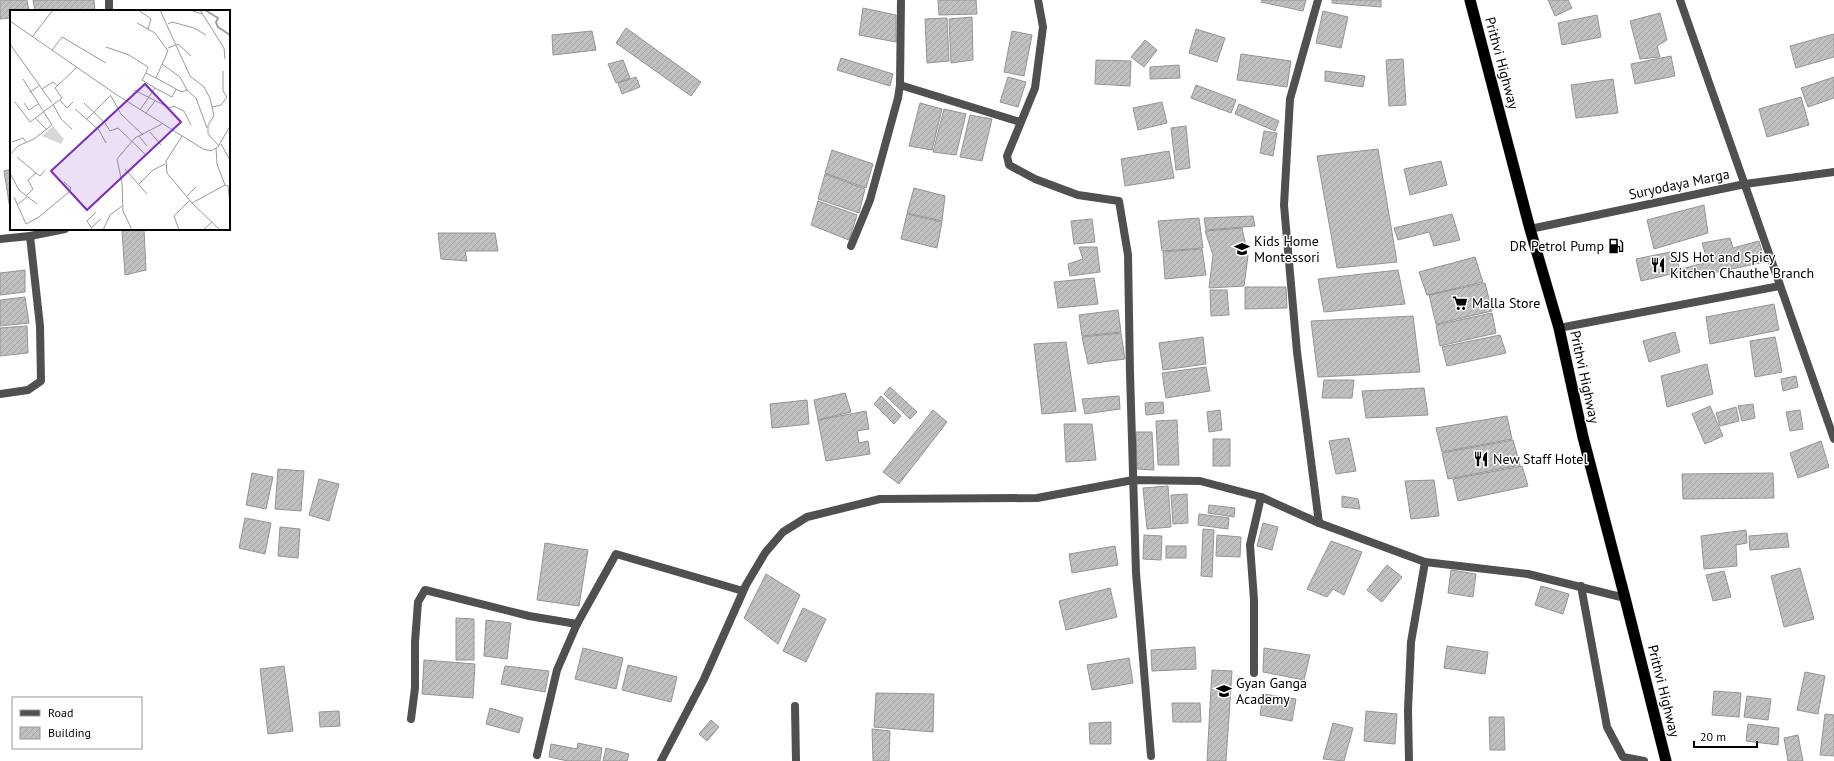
<svg xmlns="http://www.w3.org/2000/svg" width="1834" height="761" viewBox="0 0 1834 761" font-family="'PT Sans',sans-serif">
  <defs>
    <pattern id="building-hatch" width="6" height="6" patternUnits="userSpaceOnUse"><rect width="6" height="6" fill="#c0c0c0"/><path d="M-1 1l2-2M0 6l6-6M5 7l2-2" fill="none" stroke="#a3a3a3"/></pattern>
  </defs>
  <rect width="100%" height="100%" fill="#fff"/>
  <g fill="url(#building-hatch)" stroke="#949494">
    <path d="M0,0H27L29,11H11V18L0,19Z"/>
    <path d="M33,0H94L95,11H35Z"/>
    <path d="M938,0H976L977,14L939,15Z"/>
    <path d="M1262,0H1306L1303,11L1261,2Z"/>
    <path d="M1332,0H1381V7L1332,3Z"/>
    <path d="M1548,0H1568L1572,8L1555,16Z"/>
    <path d="M863,8L896,15V42L859,35Z"/>
    <path d="M1323,11L1348,17L1341,48L1316,43Z"/>
    <path d="M1660,13L1667,40L1657,46L1660,57L1640,59L1630,21Z"/>
    <path d="M1597,15L1601,37L1562,45L1558,23Z"/>
    <path d="M972,17L973,60L951,63L949,19Z"/>
    <path d="M947,18L949,61L927,63L925,19Z"/>
    <path d="M626,28L701,82L691,96L616,43Z"/>
    <path d="M1196,29L1225,38L1217,62L1189,53Z"/>
    <path d="M592,31L596,50L553,55L552,35Z"/>
    <path d="M1012,31L1032,35L1024,76L1004,72Z"/>
    <path d="M1834,34V57L1796,68L1790,46Z"/>
    <path d="M1145,40L1157,50L1144,67L1131,57Z"/>
    <path d="M1241,54L1291,61L1287,87L1237,80Z"/>
    <path d="M1671,56L1675,76L1635,84L1631,64Z"/>
    <path d="M841,58L893,74L890,86L837,70Z"/>
    <path d="M1403,59L1406,105L1389,106L1386,60Z"/>
    <path d="M623,60L630,78L616,83L608,64Z"/>
    <path d="M1096,60L1131,61L1130,86L1095,84Z"/>
    <path d="M1179,65L1180,78L1150,79V67Z"/>
    <path d="M1325,71L1365,76L1363,87L1325,81Z"/>
    <path d="M636,77L640,87L622,94L618,83Z"/>
    <path d="M1008,77L1026,82L1018,107L1000,102Z"/>
    <path d="M1834,77V98L1808,107L1801,88Z"/>
    <path d="M1613,79L1618,113L1576,118L1571,85Z"/>
    <path d="M1196,85L1236,100L1231,113L1191,98Z"/>
    <path d="M1801,97L1809,125L1767,137L1759,109Z"/>
    <path d="M1162,102L1167,123L1138,130L1133,108Z"/>
    <path d="M920,103L942,109L932,150L909,146Z"/>
    <path d="M1239,104L1279,121L1275,131L1235,114Z"/>
    <path d="M944,109L966,114L956,155L933,152Z"/>
    <path d="M970,115L992,119L982,161L960,157Z"/>
    <path d="M1186,126L1190,168L1176,170L1171,128Z"/>
    <path d="M1264,131L1277,133L1273,156L1260,153Z"/>
    <path d="M1378,149L1397,262L1337,268L1317,156Z"/>
    <path d="M832,150L873,164L866,188L825,173Z"/>
    <path d="M1169,151L1174,178L1125,186L1121,159Z"/>
    <path d="M1441,161L1447,185L1410,195L1404,169Z"/>
    <path d="M11,169V209H10L4,171Z"/>
    <path d="M825,174L865,189L859,213L818,199Z"/>
    <path d="M914,188L945,196L942,221L907,213Z"/>
    <path d="M818,201L857,215L849,240L811,225Z"/>
    <path d="M1704,205L1708,233L1654,249L1647,220Z"/>
    <path d="M907,214L942,222L937,248L901,239Z"/>
    <path d="M1452,214L1460,240L1434,246L1429,232L1398,240L1394,228Z"/>
    <path d="M1253,216L1255,226L1206,230L1204,218Z"/>
    <path d="M1199,218L1203,248L1162,251L1158,221Z"/>
    <path d="M1092,219L1095,242L1074,244L1071,221Z"/>
    <path d="M1242,228L1248,256L1244,286L1209,288L1213,255L1205,231Z"/>
    <path d="M144,229L146,270L125,275L122,231Z"/>
    <path d="M438,233H495L498,251H465L467,261L441,259Z"/>
    <path d="M1730,238L1733,248L1759,241L1765,262L1684,279L1681,269L1708,262L1702,243Z"/>
    <path d="M1079,247H1097L1100,272L1070,276L1068,264L1083,259Z"/>
    <path d="M1202,249L1206,275L1165,279L1163,252Z"/>
    <path d="M1675,251L1680,272L1641,281L1636,259Z"/>
    <path d="M1475,257L1483,282L1427,295L1419,272Z"/>
    <path d="M25,270V292L0,295V273Z"/>
    <path d="M1398,270L1405,304L1324,312L1318,279Z"/>
    <path d="M1094,278L1098,304L1058,308L1054,282Z"/>
    <path d="M1485,283L1492,311L1436,324L1429,295Z"/>
    <path d="M1245,287H1286L1287,308L1245,309Z"/>
    <path d="M1210,290H1227L1229,315L1211,316Z"/>
    <path d="M25,297L29,323L0,326V300Z"/>
    <path d="M1774,304L1779,330L1710,344L1706,317Z"/>
    <path d="M1118,310L1121,332L1082,336L1079,315Z"/>
    <path d="M1492,313L1496,333L1440,346L1436,325Z"/>
    <path d="M1413,316L1420,372L1318,377L1311,321Z"/>
    <path d="M27,326L28,353L0,356V328Z"/>
    <path d="M1675,332L1680,352L1649,362L1643,341Z"/>
    <path d="M1121,333L1125,359L1088,364L1082,337Z"/>
    <path d="M1500,335L1506,353L1447,366L1442,347Z"/>
    <path d="M1203,337L1206,364L1163,370L1159,343Z"/>
    <path d="M1775,337L1782,372L1755,377L1750,341Z"/>
    <path d="M1066,342L1076,411L1042,414L1034,344Z"/>
    <path d="M1707,364L1713,394L1667,407L1661,376Z"/>
    <path d="M1206,367L1210,391L1166,398L1162,373Z"/>
    <path d="M1796,376L1798,387L1783,391L1781,379Z"/>
    <path d="M1324,380H1354L1352,398H1322Z"/>
    <path d="M890,387L917,412L910,419L884,394Z"/>
    <path d="M1424,388L1428,415L1366,418L1362,391Z"/>
    <path d="M845,393L851,412L818,420L814,400Z"/>
    <path d="M881,396L901,416L894,424L874,404Z"/>
    <path d="M1119,396L1120,409L1085,414L1082,399Z"/>
    <path d="M807,400L809,424L772,428L770,404Z"/>
    <path d="M1163,402L1164,413L1146,415L1145,403Z"/>
    <path d="M1753,404L1755,418L1742,421L1738,406Z"/>
    <path d="M1710,406L1723,436L1705,444L1692,414Z"/>
    <path d="M1736,407L1739,421L1720,426L1716,413Z"/>
    <path d="M933,410L947,422L899,484L883,472Z"/>
    <path d="M1220,410L1222,430L1209,432L1207,412Z"/>
    <path d="M1800,410L1803,429L1790,431L1786,412Z"/>
    <path d="M866,411L869,429L857,431L859,443L868,441L870,454L826,461L818,420Z"/>
    <path d="M1507,416L1512,439L1442,452L1436,428Z"/>
    <path d="M1177,420L1179,465H1158L1156,421Z"/>
    <path d="M1064,424H1092L1096,460L1066,462Z"/>
    <path d="M1136,432H1152L1154,470L1137,469Z"/>
    <path d="M1349,438L1356,471L1336,474L1329,441Z"/>
    <rect x="1213" y="439" width="17" height="27"/>
    <path d="M1513,440L1520,465L1448,479L1442,453Z"/>
    <path d="M1821,441L1829,467L1798,478L1790,453Z"/>
    <path d="M1522,466L1528,486L1458,501L1453,479Z"/>
    <path d="M278,469L304,471L301,511L275,509Z"/>
    <path d="M252,473L273,477L266,509L246,505Z"/>
    <path d="M1773,473L1774,498L1683,499L1682,474Z"/>
    <path d="M319,479L339,484L329,521L309,515Z"/>
    <path d="M1434,480L1439,516L1411,519L1405,481Z"/>
    <path d="M1168,486L1171,527L1147,529L1143,488Z"/>
    <path d="M1187,494L1188,523L1173,524L1171,495Z"/>
    <path d="M1342,496L1358,499L1360,509L1342,507Z"/>
    <path d="M1209,505L1235,508L1234,517L1208,513Z"/>
    <path d="M1199,514L1229,518L1228,529L1198,525Z"/>
    <path d="M245,518L271,523L265,554L239,548Z"/>
    <path d="M1263,523L1278,527L1272,550L1257,546Z"/>
    <path d="M280,527L300,529L298,558L278,556Z"/>
    <path d="M1203,529L1214,530L1212,577L1201,576Z"/>
    <path d="M1746,530L1747,543L1736,545L1737,566L1704,569L1701,536Z"/>
    <path d="M1787,533L1789,547L1750,550L1749,536Z"/>
    <path d="M1144,535L1162,536L1161,560L1143,559Z"/>
    <path d="M1217,535L1241,537L1240,557L1216,556Z"/>
    <path d="M1331,541L1362,552L1344,595L1333,589L1327,597L1307,589Z"/>
    <path d="M545,543L588,550L579,606L537,600Z"/>
    <path d="M1115,546L1118,565L1072,573L1069,554Z"/>
    <rect x="1166" y="546" width="20" height="12"/>
    <path d="M1387,565L1402,577L1382,602L1367,590Z"/>
    <path d="M1800,568L1814,619L1784,627L1771,576Z"/>
    <path d="M1451,570L1476,574L1473,597L1448,593Z"/>
    <path d="M1724,571L1731,597L1713,601L1706,575Z"/>
    <path d="M766,574L800,595L778,644L744,618Z"/>
    <path d="M1541,586L1569,594L1563,614L1535,605Z"/>
    <path d="M1110,588L1117,617L1066,630L1059,601Z"/>
    <path d="M803,608L826,619L806,662L783,651Z"/>
    <path d="M456,618L474,619V660H456Z"/>
    <path d="M486,620L511,623L507,659L484,656Z"/>
    <path d="M1447,646L1488,652L1485,674L1444,668Z"/>
    <path d="M1195,647L1196,669L1152,671L1151,650Z"/>
    <path d="M583,648L623,658L616,689L575,679Z"/>
    <path d="M1264,648L1310,655L1304,680L1263,672Z"/>
    <path d="M1129,658L1133,683L1092,690L1087,665Z"/>
    <path d="M424,660L475,664L473,698L422,694Z"/>
    <path d="M628,665L677,677L671,702L622,690Z"/>
    <path d="M284,666L293,731L268,734L260,669Z"/>
    <path d="M505,666L549,671L545,692L501,684Z"/>
    <path d="M1212,670L1232,671L1226,761H1207Z"/>
    <path d="M1805,672L1825,676L1818,714L1797,710Z"/>
    <path d="M1714,691L1741,693L1739,717L1712,715Z"/>
    <path d="M876,693L934,694L933,732L874,727Z"/>
    <path d="M1263,694L1296,699L1292,721L1260,715Z"/>
    <path d="M1747,696L1771,699L1768,720L1744,717Z"/>
    <path d="M1172,703H1200L1201,722H1173Z"/>
    <path d="M490,708L523,718L519,733L486,724Z"/>
    <path d="M339,711L340,726L320,727L319,712Z"/>
    <path d="M1366,711L1397,714L1395,744L1364,741Z"/>
    <path d="M1825,714L1834,715V756L1820,755Z"/>
    <path d="M1489,717H1504L1505,750H1490Z"/>
    <path d="M711,720L719,727L707,741L699,734Z"/>
    <path d="M1111,722V744H1090L1089,723Z"/>
    <path d="M1333,723L1353,728L1344,761L1323,759Z"/>
    <path d="M1748,724L1779,728L1778,745L1746,741Z"/>
    <path d="M872,729L890,731L889,761H873Z"/>
    <path d="M1798,735L1803,761H1788L1784,738Z"/>
    <path d="M578,743L602,748L600,761H568L549,757L551,744L577,749Z"/>
    <path d="M606,748L629,754L627,761H603Z"/>
  </g>
  <g fill="none" stroke-linecap="round" stroke-linejoin="round">
    <g stroke="#dbdbdb" stroke-width="12">
      <path id="trunk" d="M1470,0L1530,229L1559,328L1583,437L1625,598L1666,761"/>
    </g>
    <g stroke="#505050" stroke-width="8">
      <path d="M109,0V11"/>
      <path d="M0,239L30,236L65,229"/>
      <path d="M1581,586L1607,727L1623,757L1644,761"/>
      <path d="M411,719L415,688V642L418,602L425,590L529,616L577,624"/>
      <path d="M537,755L557,670L577,624L616,554L743,591"/>
    </g>
    <g stroke="#505050" stroke-width="8">
      <path d="M1038,0L1043,27L1035,88L1007,156L1009,165L1035,179L1078,195L1119,201L1128,255L1130,373L1136,573L1151,756"/>
      <path d="M1318,0L1290,99L1284,205L1297,352L1319,523"/>
      <path d="M1680,0L1834,439"/>
      <path d="M900,85L1020,122"/>
      <path d="M1530,229L1745,184L1834,172"/>
      <path d="M851,246L870,200L898,98L900,85L901,0"/>
      <path d="M1559,328L1780,286"/>
      <path d="M0,394L28,390L41,381L40,326L30,236"/>
      <path d="M1254,673V600L1250,545L1261,497"/>
      <path d="M795,706L796,761"/>
      <path d="M661,761L704,679L746,585L765,553L783,532L807,517L880,499L1037,498L1133,480L1200,481L1261,497L1319,523L1425,562L1528,574L1625,598"/>
      <path d="M1409,761L1408,710L1411,642L1425,562"/>
    </g>
    <use href="#trunk" stroke="#000" stroke-width="11"/>
  </g>
  <defs>
    <g id="fuel-bare" transform="scale(1.2)"><path d="M-5.5-6h7V0h2V4h1.3V-2.5L3-4.5l.8-.8L6-3V5H2.5V1h-1V6h-7ZM-4.2-4.7v3.2H.2V-4.7Z" fill="#000" stroke="#fff" stroke-width="2.5" paint-order="stroke"/></g>
    <g id="school-bare" transform="scale(1.2)"><path d="M0-5L7-2L0 1L-7-2ZM-4 1L0 2.5L4 1V4Q0 6-4 4Z" fill="#000" stroke="#fff" stroke-width="2.5" paint-order="stroke"/></g>
    <g id="restaurant-bare" transform="scale(1.2)"><path d="M-5-6h1v4h1v-4h1v4h1v-4h1v5L-1.5 .5V6h-2V.5L-5-1ZM5-6V6H3V1.5H1.5Q1.5-4 5-6Z" fill="#000" stroke="#fff" stroke-width="2.5" paint-order="stroke"/></g>
    <g id="supermarket-bare" transform="scale(1.2)"><path d="M-6-5.5h2.5l.6 2H6L4.5 2H-2.5L-4.4-4H-6ZM-1.5 3.2a1.3 1.3 0 1 0 .1 0ZM3 3.2a1.3 1.3 0 1 0 .1 0Z" fill="#000" stroke="#fff" stroke-width="2.5" paint-order="stroke"/></g>
  </defs>
  <g fill-rule="evenodd">
    <use href="#fuel-bare" x="1616" y="246"/>
    <use href="#school-bare" x="1242" y="249"/>
    <use href="#restaurant-bare" x="1658" y="265"/>
    <use href="#supermarket-bare" x="1460" y="303"/>
    <use href="#restaurant-bare" x="1481" y="459"/>
    <use href="#school-bare" x="1224" y="691"/>
  </g>
  <g text-anchor="middle" stroke-width="3" stroke-linejoin="round" paint-order="stroke">
    <g font-size="14" fill="#000" stroke="#fff">
      <text transform="translate(1502 63) rotate(75)" y="5">Prithvi Highway</text>
      <text transform="translate(1679 184) rotate(-12)" y="5">Suryodaya Marga</text>
      <text transform="translate(1585 377) rotate(78)" y="5">Prithvi Highway</text>
      <text transform="translate(1664 691) rotate(76)" y="5">Prithvi Highway</text>
    </g>
    <g font-size="14" fill="#000" stroke="#fff" text-anchor="start">
      <text x="1254" y="246">Kids Home<tspan x="1254" dy="16">Montessori</tspan></text>
      <text x="1604" y="251" text-anchor="end">DR Petrol Pump</text>
      <text x="1670" y="262">SJS Hot and Spicy<tspan x="1670" dy="16">Kitchen Chauthe Branch</tspan></text>
      <text x="1472" y="308">Malla Store</text>
      <text x="1493" y="464">New Staff Hotel</text>
      <text x="1236" y="688">Gyan Ganga<tspan x="1236" dy="16">Academy</tspan></text>
    </g>
  </g>
  <g transform="translate(10 10)">
    <rect width="220" height="220" fill="#fff"/>
    <path d="M43,116L54,129L51,134L32,126Z" fill="#d7d7d7"/>
    <path fill="none" stroke="#9e9e9e" stroke-width="2" d="M195,0L208,8L206,12L208,17L220,25"/>
    <path fill="none" stroke="#999" stroke-width="1" d="M128,0L141,9L138,19M150,0L180,66L194,77L200,88L204,106L198,115V124L209,136M180,0L192,4M190,0L214,38L215,49M0,11L104,83L193,139L201,141L208,137L220,116M127,13L145,23L158,41L146,68L136,63L132,70L145,78L130,100M158,14L162,12L184,18L196,25M22,27L43,0M0,34L42,93M96,37L119,45L138,57L136,63M158,38L168,34L181,46M42,40L52,27L96,53M152,54L170,67L177,80M145,78L162,87L166,79L146,68M32,79L43,72L48,76M166,79L172,82L177,80L186,88L197,118M124,80L160,98L163,96L174,101L181,115M20,82L30,75M101,86L111,104L133,125M50,90L57,98L63,92M5,92L20,112L52,88L45,78L66,58M14,93L19,100L28,94M74,93L95,113L100,121L108,118L136,145M43,94L51,109L62,119M202,97L211,95L217,87L213,81V61M65,99L89,120L96,133M136,103L145,91M25,108L37,120M77,109L101,85M140,122L151,135M129,126L137,136M172,126L156,151L157,163L182,193L210,220M2,132L13,128L16,132M211,134L220,150M0,145L8,136L24,129L42,115L13,69M7,147L26,163L18,170L23,179L16,186M115,159L137,184M0,163L9,180L27,194M26,163L30,166L35,160M129,174L143,160L155,154M215,175L218,176L220,193M4,187L16,214L29,207L59,182L61,178L54,172M176,187L186,177M182,193L215,175L207,154L206,138M7,195L17,187M82,217L91,209M83,220L77,211L86,202M93,220L100,205L112,196M122,220L113,201L112,173L107,149L125,128L152,114M169,220L164,206L180,190M193,220L202,212"/>
    <path fill="#7b2cbf" fill-opacity="0.15" stroke="#7b2cbf" stroke-width="2" d="M135,74L171,112L77,200L41,161Z"/>
    <rect width="220" height="220" fill="none" stroke="#000" stroke-width="2"/>
  </g>
  <rect x="12" y="697" width="130" height="52" fill="#ffffff" stroke="#999999"/>
  <rect x="20" y="710" width="20" height="6" fill="#505050" stroke="#999999"/>
  <text x="48" y="717" font-size="12" fill="#000000">Road</text>
  <rect x="20" y="727" width="20" height="12" fill="url(#building-hatch)" stroke="#999999"/>
  <text x="48" y="737" font-size="12" fill="#000000">Building</text>
  <path d="M1694 741v6h63v-6" fill="none" stroke="#000000" stroke-width="2"/>
  <text x="1700" y="741" font-size="12" fill="#000000" stroke="#ffffff" stroke-width="3" paint-order="stroke">20 m</text>
</svg>
